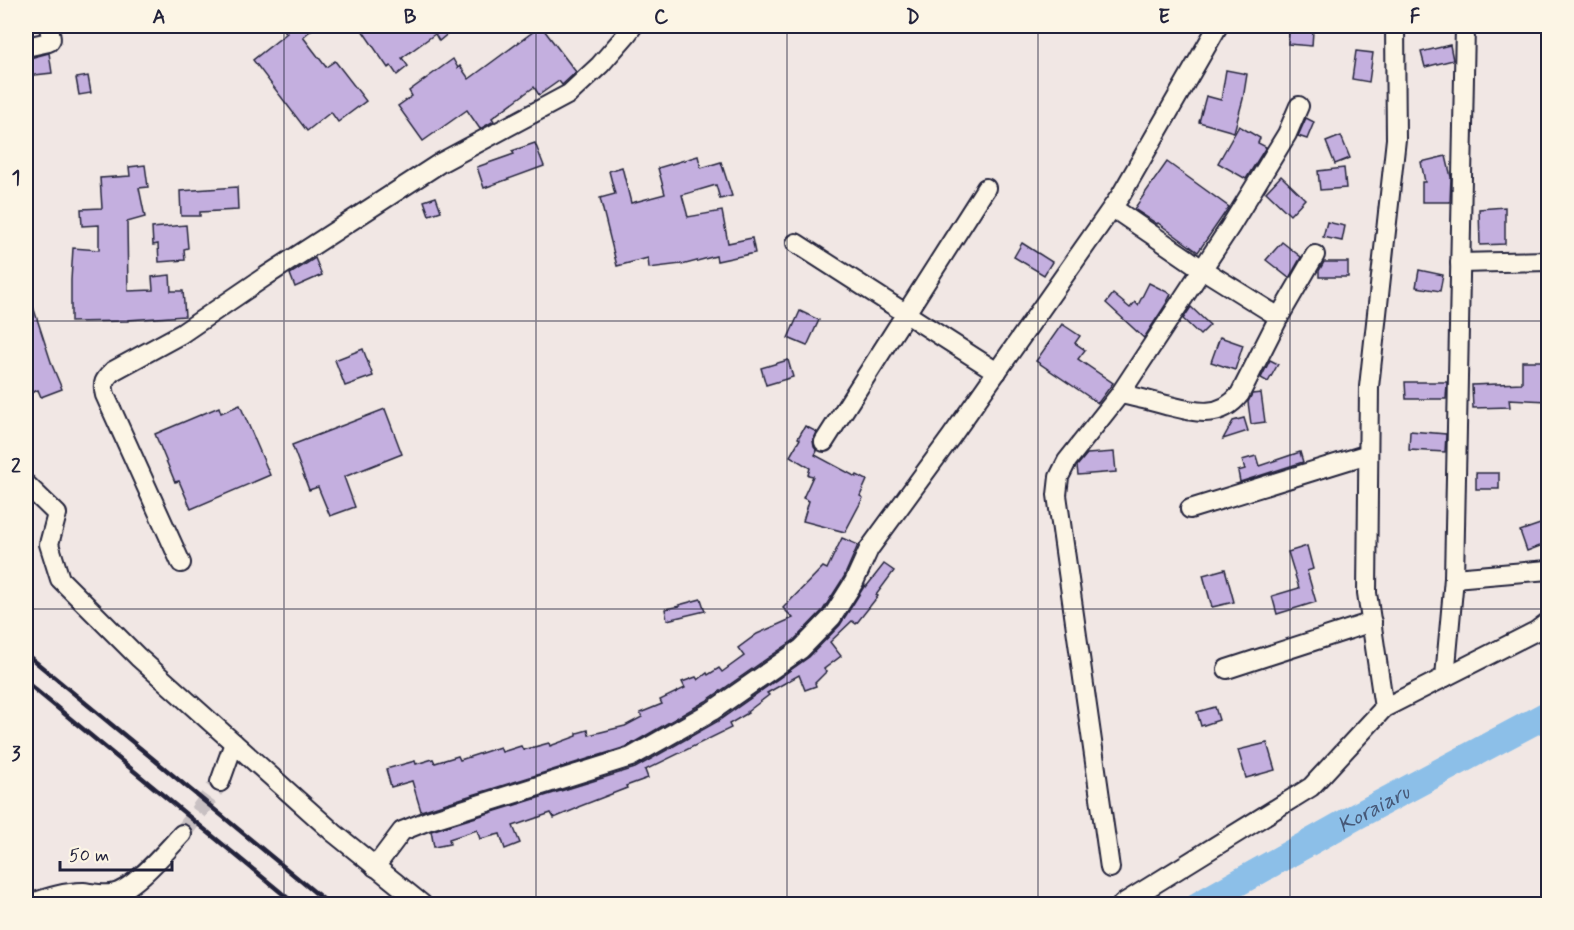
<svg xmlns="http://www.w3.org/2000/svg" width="1574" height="930" viewBox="0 0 1574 930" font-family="Mynerve,sans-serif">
  <rect width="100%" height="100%" fill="#f1e7e4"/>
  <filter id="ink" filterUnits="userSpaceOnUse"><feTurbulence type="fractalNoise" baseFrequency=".0167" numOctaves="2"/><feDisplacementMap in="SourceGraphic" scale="12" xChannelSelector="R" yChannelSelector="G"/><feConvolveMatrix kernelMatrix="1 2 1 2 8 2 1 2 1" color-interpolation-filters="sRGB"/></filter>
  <g filter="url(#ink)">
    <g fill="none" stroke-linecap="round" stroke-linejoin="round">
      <path stroke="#8cbfe8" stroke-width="27" id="s1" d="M1200,904L1355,817L1548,714"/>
    </g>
    <g fill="#c4afdf" stroke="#22223b" stroke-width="1.5">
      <path d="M279,26H316L303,37L326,67L335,61L366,101L338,122L331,112L307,131L253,60L287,33Z"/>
      <path d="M369,26H457L439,41L435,34L402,58L408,66L397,75L391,66L388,68L362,30Z"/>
      <path d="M541,26L576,72L562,85L559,81L539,95L534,87L492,118L494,121L480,129L467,110L423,141L398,106L412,96L409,91L453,59L458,68L460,66L469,79Z"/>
      <path d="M1289,29L1313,31L1312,46L1288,44Z"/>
      <path d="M1450,45L1453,60L1425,67L1421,52Z"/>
      <path d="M1356,51L1373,53L1369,82L1352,79Z"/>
      <path d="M49,53L52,73L26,76V59Z"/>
      <path d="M1226,70L1247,74L1243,99L1234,132L1199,122L1206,96L1221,100Z"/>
      <path d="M88,76L91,93L79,95L76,78Z"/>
      <path d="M1306,118L1314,122L1307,139L1298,136Z"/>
      <path d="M1239,126L1260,138L1258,143L1266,147L1246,179L1218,163Z"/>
      <path d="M1341,136L1350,158L1335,164L1326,142Z"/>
      <path d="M535,143L544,166L484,188L477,167L514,154L512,151Z"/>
      <path d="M698,156L701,168L721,162L732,196L720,199L716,185L682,195L688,217L722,211L728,243L752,238L755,253L717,261L716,256L682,265L681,264L649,268L648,258L617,266L600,198L615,194L609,171L622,167L631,203L665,194L658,168Z"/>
      <path d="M1446,156L1451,177L1450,202H1422V182H1425L1421,162Z"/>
      <path d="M1167,162L1229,207L1198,252L1158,223L1157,224L1134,209Z"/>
      <path d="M145,165L148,187L139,188L145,217L127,222L128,291L153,290L152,277L170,275L171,291H183L185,316L128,320V321L71,322V280L73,248L99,250V225L82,226L81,209L102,208L100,178L130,176L129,167Z"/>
      <path d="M1344,168L1346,188L1320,190L1318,171Z"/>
      <path d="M1281,176L1305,199L1290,215L1266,192Z"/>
      <path d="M237,187L238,210L200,212V216H181L180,191Z"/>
      <path d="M436,197L441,211L429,215L424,201Z"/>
      <path d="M1505,207V244L1480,245L1479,209Z"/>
      <path d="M1327,222L1345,226L1342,241L1323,237Z"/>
      <path d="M186,225L188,248L184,249L185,260L159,262L158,244L153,245L152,228Z"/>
      <path d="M1282,242L1301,257L1289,278L1266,260Z"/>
      <path d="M1022,243L1052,262L1044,275L1014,257Z"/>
      <path d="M315,258L322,275L295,287L290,274Z"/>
      <path d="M1324,262H1348V277H1319V271Z"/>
      <path d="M1419,270L1443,275L1440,291L1416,287Z"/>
      <path d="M1149,283L1171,294L1166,304L1144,338L1106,303L1113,294L1130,308L1135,302L1138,305Z"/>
      <path d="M28,291L52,365L62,389L41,397L38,390L26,395V292Z"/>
      <path d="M1191,307L1210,325L1200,335L1183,319Z"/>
      <path d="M800,311L819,320L807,346L788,338Z"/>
      <path d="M1062,324L1080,336L1075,343L1085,350L1078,359L1113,383L1098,403L1036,361Z"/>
      <path d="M1220,337L1243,345L1235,370L1211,362Z"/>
      <path d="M363,349L373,376L345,386L335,360Z"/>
      <path d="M788,360L793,377L766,385L761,368Z"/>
      <path d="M1270,360L1278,364L1268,382L1261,378Z"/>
      <path d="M1522,361H1548V401L1509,399L1510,407L1473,408L1472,385L1522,383Z"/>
      <path d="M1405,382H1447L1446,399H1406Z"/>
      <path d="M1261,393L1265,422L1251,424L1248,402L1252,394Z"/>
      <path d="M240,405L270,475L191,509L179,481L175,482L155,434L219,407L221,413Z"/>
      <path d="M385,409L402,454L344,477L355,507L330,516L318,487L309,490L292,445Z"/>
      <path d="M1244,418L1248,431L1223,439L1233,421Z"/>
      <path d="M805,426L817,432L813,441L814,447L817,451L815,455L856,477L857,475L867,480L860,496L863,498L845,532L803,521L809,501L803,498L813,476L808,475L810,468L790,456L800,439L798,438Z"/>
      <path d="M1410,431L1446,434L1445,452L1409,450Z"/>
      <path d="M1114,452L1116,472L1078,475L1077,466L1087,454Z"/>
      <path d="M1300,452L1303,462L1240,482L1238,471L1245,469L1242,460L1256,456L1259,466Z"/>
      <rect x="1476" y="473" width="23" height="16"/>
      <path d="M1546,522L1548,530V543L1527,551L1520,531Z"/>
      <path d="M842,538L858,545L844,577L823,610L794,640L706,701L626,747L421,811L412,781L391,787L386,769L415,761L416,764L433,759L435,763L458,756L460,760L500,747L502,752L521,746L523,750L549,743L550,746L577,736V733L588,730L589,735L625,726L642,717L640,713L662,704L660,700L685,688L682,682L696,677L698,680L707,673L708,675L719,668L722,672L744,656L738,648L757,634L793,618L783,608L823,567L827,569Z"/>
      <path d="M1307,546L1313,569L1307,571L1316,602L1277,614L1272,596L1299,588L1288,552Z"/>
      <path d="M884,564L894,571L876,595L878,596L856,624L852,621L830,642L841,656L824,669L826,672L815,683L816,686L805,690L799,675L767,693L769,695L747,712L748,713L729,724L731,728L645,770L648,778L626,786L627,788L578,807V808L554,818L551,813L513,826L520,843L505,849L500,834L480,839L477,830L449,839L450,844L434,847L431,831L635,768L718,721L809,657L840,625L865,585L866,587Z"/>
      <path d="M1225,569L1234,602L1212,607L1203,575Z"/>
      <path d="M701,599L705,611L667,620L665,609L680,606L679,605Z"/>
      <path d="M1215,707L1219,720L1201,726L1197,712Z"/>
      <path d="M1267,743L1275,770L1246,778L1238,750Z"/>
    </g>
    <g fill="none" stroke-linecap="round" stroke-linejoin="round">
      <path stroke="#c8c0c2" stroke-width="18" stroke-dasharray="18 9" stroke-linecap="butt" d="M182,834L220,782"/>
      <g stroke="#22223b" stroke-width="22">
        <g id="minor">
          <path d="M26,47L49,42L51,39L49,26"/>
          <path d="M1113,208L1202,269L1279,317"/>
          <path d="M796,243L997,372"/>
          <path d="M1460,263L1548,261"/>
          <path d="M1120,394C1136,397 1151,401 1166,405C1194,412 1220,420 1240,394L1279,317L1315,255"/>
          <path d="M824,442L986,188"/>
          <path d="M26,484L57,514L49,544L60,579L138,657L234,743L334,833L422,904"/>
          <path d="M1190,509L1368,454"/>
          <path d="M181,563L105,395C102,383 104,380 113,371L181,334L266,276L440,163L569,94L600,65L627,34L633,26"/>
          <path d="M1454,578L1548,570"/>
          <path d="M1227,669L1372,622"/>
          <path d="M1445,677L1454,578L1465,26"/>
          <path d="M1384,708L1367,593L1369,387L1396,139L1395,26"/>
          <path d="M220,782L234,743"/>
          <path d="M375,867L402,831L427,821L631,757L712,711L801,649L832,617L854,582L869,549L951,437L1121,195L1218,26"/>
          <path d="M1110,868L1057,495L1059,477L1067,461L1120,394L1230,227L1287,134L1299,106"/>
          <path d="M29,904C47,898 64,892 83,892C92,893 102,895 111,894C132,892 167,850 182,834"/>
          <path d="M1122,904L1311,787L1384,708L1536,631L1548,622"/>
        </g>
      </g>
      <use href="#minor" stroke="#fcf5e5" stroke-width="18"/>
      <g stroke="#22223b" stroke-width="4.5">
        <path d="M26,654L329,904"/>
        <path d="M26,682L295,904"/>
      </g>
    </g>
  </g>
  <path fill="none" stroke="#22223b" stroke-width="1.5" stroke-opacity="0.55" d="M284,26V904M536,26V904M787,26V904M1038,26V904M1290,26V904M26,321H1548M26,609H1548"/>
  <g text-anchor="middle" stroke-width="6" stroke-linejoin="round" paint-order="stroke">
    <g font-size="22" font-style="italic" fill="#475978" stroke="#fcf5e5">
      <text dy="8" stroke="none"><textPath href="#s1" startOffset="198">Koraiaru</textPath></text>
    </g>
  </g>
  <rect width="1574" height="930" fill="none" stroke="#fcf5e5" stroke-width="66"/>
  <path d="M60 861v9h112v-9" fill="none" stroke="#22223b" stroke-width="3"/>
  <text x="69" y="861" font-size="18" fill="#22223b" stroke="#fcf5e5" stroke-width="4.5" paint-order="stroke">50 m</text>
  <rect x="33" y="33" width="1508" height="864" fill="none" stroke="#22223b" stroke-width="2"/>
  <g font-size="20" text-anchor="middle" font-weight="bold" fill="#22223b">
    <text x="159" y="23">A</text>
    <text x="410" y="23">B</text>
    <text x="661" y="23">C</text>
    <text x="913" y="23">D</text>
    <text x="1164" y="23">E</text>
    <text x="1415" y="23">F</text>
    <text x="16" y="184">1</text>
    <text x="16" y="472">2</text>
    <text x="16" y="760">3</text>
  </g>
</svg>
